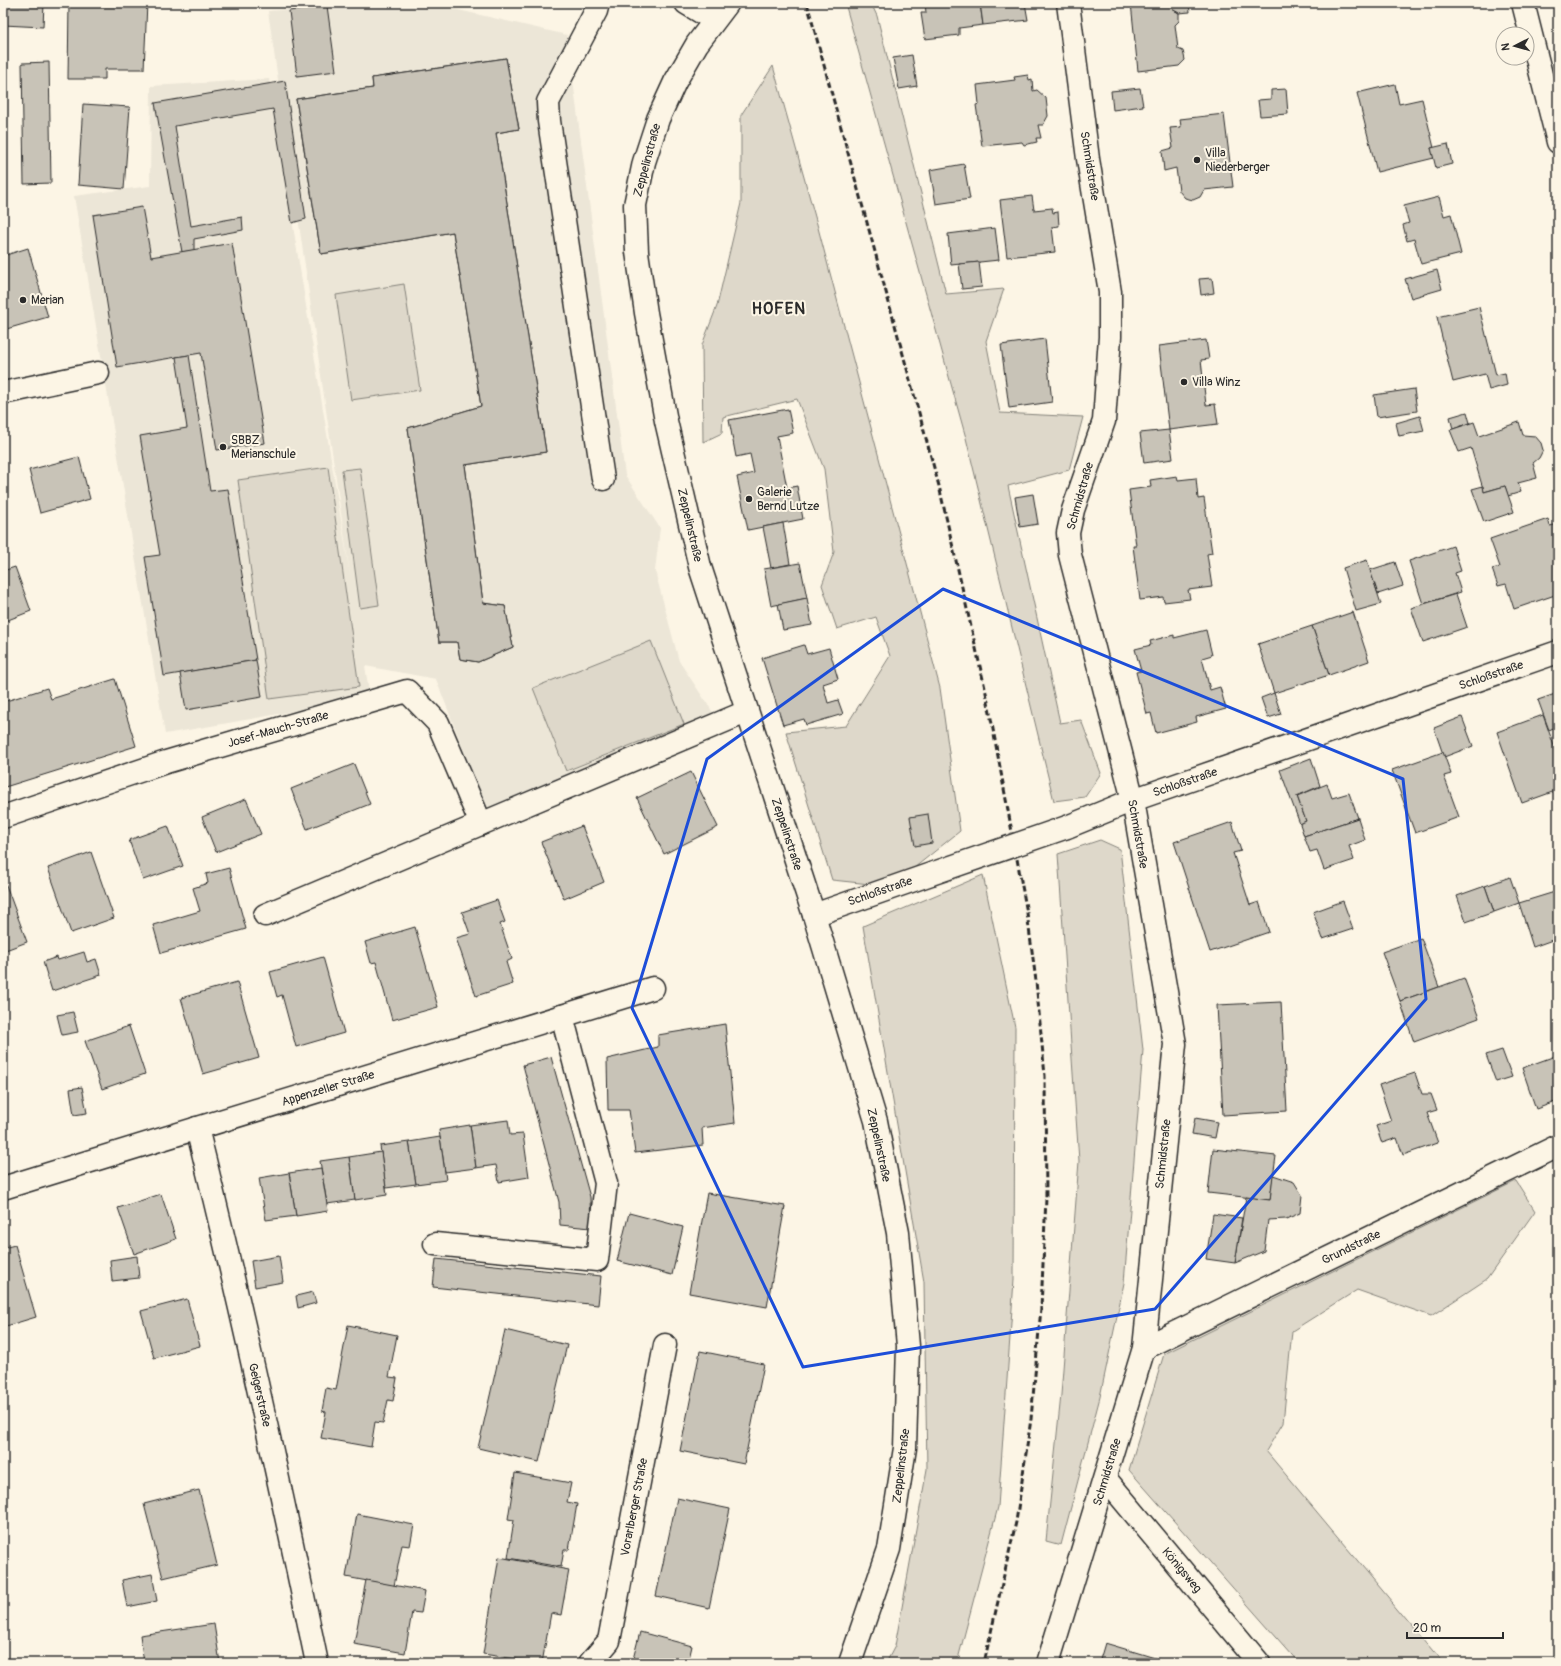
<svg xmlns="http://www.w3.org/2000/svg" width="1561" height="1666" viewBox="0 0 1561 1666" font-family="Pangolin,sans-serif">
  <rect width="100%" height="100%" fill="#fcf5e5"/>
  <filter id="ink" filterUnits="userSpaceOnUse"><feTurbulence type="fractalNoise" baseFrequency=".025" numOctaves="2"/><feDisplacementMap in="SourceGraphic" scale="8" xChannelSelector="R" yChannelSelector="G"/><feConvolveMatrix kernelMatrix="1 2 1 2 8 2 1 2 1" color-interpolation-filters="sRGB"/></filter>
  <g filter="url(#ink)">
    <path fill="#ece6d7" d="M372,3H428L567,35L625,475L660,528L655,571L679,661L714,714L486,808L436,679L365,666L370,698L165,734L74,196L150,186L151,86L269,79L350,575L268,11Z"/>
    <g fill="#ded8ca" stroke="#84827a">
      <path d="M845,3H871L877,16L946,294L1004,289L986,341L1000,413L1083,417L1069,470L1008,486L1060,723L1081,720L1101,773L1085,797L1054,801L966,438Z"/>
      <path d="M773,66L817,224L940,688L960,831L914,868L870,884L832,880L786,732L846,726L890,656L876,617L837,629L822,585L834,552L824,469L797,399L723,417L722,433L703,442L702,345L717,306L741,203V115Z"/>
      <path d="M404,284L420,390L351,400L336,295Z"/>
      <path d="M328,467L359,687L269,699L238,480Z"/>
      <path d="M360,468L379,605L360,608L342,470Z"/>
      <path d="M651,641L684,724L566,771L533,688Z"/>
      <path d="M1100,840L1120,849L1143,1050L1124,1283L1100,1397L1061,1545L1046,1541L1061,1395L1079,1161L1058,854Z"/>
      <path d="M983,875L1015,1027L1014,1280L998,1507L957,1663H886L895,1646L927,1469L924,1282L863,926Z"/>
      <path d="M1516,1181L1535,1211L1487,1279L1431,1316L1357,1290L1292,1331L1283,1423L1266,1451L1443,1663H1299L1129,1470L1164,1354Z"/>
    </g>
    <g fill="#c8c3b7" stroke="#2b2b2b" fill-rule="evenodd">
      <path d="M3,3H44L43,27L3,25Z"/>
      <path d="M69,3H147L144,69H105V79H68Z"/>
      <path d="M925,3H980L983,25L959,28V35L925,39L921,13H926Z"/>
      <path d="M980,3H1025L1028,20L983,25Z"/>
      <path d="M1131,3H1171L1172,9L1179,13V21L1175,25L1178,49L1183,51L1185,60L1179,66L1138,71Z"/>
      <path d="M1171,3H1189L1190,12L1179,13L1172,9Z"/>
      <path d="M327,6L336,71L297,76L289,11Z"/>
      <path d="M912,55L917,86L899,89L893,58Z"/>
      <path d="M506,58L519,129L496,133L546,452L465,465L483,603L505,606L513,647L478,662L460,659L457,642H439L408,428L481,406L453,232L321,254L296,99L373,88L372,78ZM429,145L434,188L397,192L392,150Z"/>
      <path d="M506,58L519,129L496,133L546,452L465,465L483,603L505,606L513,647L478,662L460,659L457,642H439L408,428L481,406L453,232L321,254L296,99L373,88L372,78Z"/>
      <path d="M49,62L51,183L24,184L22,63Z"/>
      <path d="M1028,75L1029,80L1032,79L1033,91L1037,90L1046,98L1048,116L1043,125H1038L1041,138H1036L1037,142L1024,145L1022,142L982,146L976,105L979,104L977,85L1015,80L1014,77Z"/>
      <path d="M285,81L306,219L292,223L273,109L175,126L191,226L242,217L243,230L194,239V250L182,252L155,103Z"/>
      <path d="M1395,84L1399,104L1422,99L1434,148H1431L1434,158L1377,172L1357,93Z"/>
      <path d="M1140,88L1143,106L1113,110L1111,91Z"/>
      <path d="M1286,89L1288,114L1260,116L1258,100L1271,99V90Z"/>
      <path d="M83,104L130,107L124,189L78,185Z"/>
      <path d="M1224,114L1233,187L1204,190L1200,197L1193,200L1185,198L1179,191L1176,168L1164,171L1162,151L1173,148L1170,128L1181,127L1180,119Z"/>
      <path d="M1448,144L1452,164L1436,168L1431,148Z"/>
      <path d="M964,164L970,199L936,204L930,170Z"/>
      <path d="M1032,196L1034,210L1052,208L1053,213L1058,212L1059,226L1052,227L1055,252L1007,257L1000,200Z"/>
      <path d="M1439,197L1444,216L1451,214L1461,254L1421,264L1414,239L1407,241L1403,225L1409,223L1404,206Z"/>
      <path d="M142,207L151,257L232,243L265,443L217,450L201,353L117,367L93,215Z"/>
      <path d="M995,228L999,260L951,265L948,234Z"/>
      <path d="M28,248L48,317L3,330V256Z"/>
      <path d="M979,262L982,287L962,289L959,264Z"/>
      <path d="M1437,270L1442,289L1411,298L1405,279Z"/>
      <path d="M1212,278L1214,293L1201,295L1199,279Z"/>
      <path d="M1479,307L1496,375L1505,373L1507,385L1489,390L1485,374L1453,382L1437,317Z"/>
      <path d="M1045,339L1052,402L1009,408L1001,345Z"/>
      <path d="M1206,340L1209,359L1201,360L1206,405L1215,404L1218,424L1169,430L1159,346Z"/>
      <path d="M189,355L210,491L228,489L256,660L164,676L145,557L160,555L140,436L187,428L176,357Z"/>
      <path d="M1414,389L1417,411L1377,417L1374,395Z"/>
      <path d="M788,409L793,433L777,436L787,488L797,486L803,519L748,530L737,477L754,473L750,454L736,457L729,420Z"/>
      <path d="M1467,412L1470,423L1453,429L1450,417Z"/>
      <path d="M1420,416L1424,431L1399,436L1396,423Z"/>
      <path d="M1474,422L1479,436L1519,422L1523,435L1535,436L1541,443L1543,450L1539,458L1533,463L1537,478L1518,483L1521,492L1508,496L1505,486L1484,492L1471,448L1459,452L1450,430Z"/>
      <path d="M1169,430L1173,459L1144,463L1140,433Z"/>
      <path d="M79,457L90,499L40,513L29,470Z"/>
      <path d="M1177,476L1178,480L1196,478L1198,499L1204,498L1212,553L1207,554L1212,587L1188,590L1190,599L1164,602L1163,597L1140,600L1133,546H1136L1129,490L1151,487L1150,480Z"/>
      <path d="M1483,486L1484,492L1505,486L1514,512L1484,522L1472,489Z"/>
      <path d="M1033,494L1038,524L1020,527L1015,497Z"/>
      <path d="M1548,519L1550,526L1558,524V594L1514,609L1506,584L1498,586L1492,569L1500,567L1490,539Z"/>
      <path d="M783,523L790,564L771,568L763,527Z"/>
      <path d="M1453,546L1461,571L1455,573L1461,592L1423,604L1409,561Z"/>
      <path d="M1367,560L1381,604L1356,611L1343,568Z"/>
      <path d="M1395,562L1403,586L1378,594L1370,570Z"/>
      <path d="M800,563L807,598L771,606L764,569Z"/>
      <path d="M15,567L31,611L3,622V571Z"/>
      <path d="M1456,594L1467,627L1423,642L1411,608Z"/>
      <path d="M807,598L812,625L783,630L778,604Z"/>
      <path d="M1353,612L1369,661L1329,675L1312,626Z"/>
      <path d="M1312,626L1329,675L1274,693L1258,644Z"/>
      <path d="M1206,630L1212,655L1202,658L1210,690L1220,687L1226,709L1196,717L1197,722L1156,733L1151,713L1147,714L1136,672L1141,671L1135,649L1151,645L1150,641L1174,635V638Z"/>
      <path d="M804,645L807,654L829,648L838,679L823,684L828,703L838,700L843,714L806,725L804,719L783,725L762,658Z"/>
      <path d="M256,660L262,697L186,710L180,673Z"/>
      <path d="M115,679L136,746L5,787L3,780V702L47,688L51,699Z"/>
      <path d="M1274,693L1281,714L1268,718L1261,698Z"/>
      <path d="M1558,693V726L1549,730L1538,700Z"/>
      <path d="M1543,715L1558,757V790L1522,803L1497,732Z"/>
      <path d="M1462,717L1473,746L1444,757L1434,728Z"/>
      <path d="M1443,752L1451,774L1444,776L1459,817L1415,833L1392,770Z"/>
      <path d="M1311,758L1320,786L1297,796L1306,821L1300,824L1280,770Z"/>
      <path d="M354,764L370,804L307,829L291,789Z"/>
      <path d="M691,772L718,827L664,854L637,798Z"/>
      <path d="M1327,784L1332,798L1349,793L1358,818L1304,836L1300,824L1306,821L1297,796Z"/>
      <path d="M246,799L261,834L216,852L202,817Z"/>
      <path d="M928,814L932,843L915,846L910,817Z"/>
      <path d="M1358,818L1365,840L1349,846L1354,860L1324,870L1317,850L1310,852L1304,836Z"/>
      <path d="M1232,822L1241,851L1233,853L1250,905L1259,902L1269,932L1210,952L1174,842Z"/>
      <path d="M168,826L183,866L143,880L129,840Z"/>
      <path d="M582,826L604,882L564,899L541,842Z"/>
      <path d="M91,852L114,918L71,933L48,868Z"/>
      <path d="M229,868L246,929L161,953L153,925L200,911L193,888L208,883L206,874Z"/>
      <path d="M3,877L27,942L3,951Z"/>
      <path d="M1510,877L1519,903L1494,912L1485,886Z"/>
      <path d="M1485,886L1494,912L1466,922L1457,896Z"/>
      <path d="M1558,891V938L1533,947L1519,903Z"/>
      <path d="M497,900L505,922L500,924L512,959L506,962L513,984L476,996L456,938L470,934L462,912Z"/>
      <path d="M1343,901L1353,929L1323,939L1313,912Z"/>
      <path d="M415,927L438,1007L392,1020L376,962L371,963L365,942Z"/>
      <path d="M1421,938L1439,987L1400,1001L1382,952Z"/>
      <path d="M84,952L87,962L96,959L101,975L52,991L43,962L57,957L58,960Z"/>
      <path d="M323,957L344,1033L296,1047L282,995L277,997L270,972Z"/>
      <path d="M1464,978L1479,1018L1414,1042L1400,1001Z"/>
      <path d="M237,982L259,1058L203,1074L181,998Z"/>
      <path d="M1281,1002L1287,1111L1223,1115L1217,1005Z"/>
      <path d="M73,1012L78,1032L62,1035L57,1015Z"/>
      <path d="M725,1024L735,1123L702,1128L703,1145L635,1153L629,1110H608L607,1059L658,1047V1035Z"/>
      <path d="M129,1026L145,1074L102,1089L85,1041Z"/>
      <path d="M1502,1050L1512,1077L1496,1082L1486,1055Z"/>
      <path d="M1558,1055V1101L1536,1109L1522,1068Z"/>
      <path d="M551,1057L590,1197L591,1228L560,1225L559,1202L523,1065Z"/>
      <path d="M1415,1073L1422,1094H1431L1437,1110L1427,1113L1438,1143L1403,1155L1397,1138L1382,1143L1376,1126L1391,1121L1379,1085Z"/>
      <path d="M82,1087L87,1113L74,1115L70,1089Z"/>
      <path d="M1195,1118L1218,1122L1215,1138L1192,1134Z"/>
      <path d="M508,1120L510,1135L523,1134L529,1177L499,1182L496,1165L476,1168L470,1125Z"/>
      <path d="M470,1125L476,1168L445,1172L439,1130Z"/>
      <path d="M440,1137L446,1180L416,1184L409,1142Z"/>
      <path d="M409,1142L416,1184L386,1188L380,1146Z"/>
      <path d="M1213,1149L1276,1156L1270,1200L1208,1193Z"/>
      <path d="M381,1152L387,1195L355,1200L349,1157Z"/>
      <path d="M349,1157L355,1200L327,1204L320,1161Z"/>
      <path d="M321,1168L328,1211L296,1216L289,1173Z"/>
      <path d="M289,1173L296,1216L266,1220L259,1178Z"/>
      <path d="M1273,1175L1294,1182L1302,1195L1300,1213L1286,1219L1268,1220L1264,1251L1235,1263L1246,1197L1270,1200Z"/>
      <path d="M707,1193L785,1206L767,1307L689,1293Z"/>
      <path d="M161,1194L176,1239L134,1254L118,1208Z"/>
      <path d="M629,1213L683,1227L672,1275L617,1261Z"/>
      <path d="M1213,1214L1242,1218L1235,1263L1206,1259Z"/>
      <path d="M15,1245L36,1317L3,1327V1248Z"/>
      <path d="M137,1256L139,1278L112,1281L110,1260Z"/>
      <path d="M279,1256L283,1282L255,1287L251,1261Z"/>
      <path d="M436,1259L601,1276L598,1305L433,1287Z"/>
      <path d="M313,1292L316,1303L298,1308L296,1296Z"/>
      <path d="M187,1299L200,1346L154,1358L141,1311Z"/>
      <path d="M348,1325L397,1335L389,1377L397,1378L393,1401L388,1400L383,1423L375,1422L371,1447L321,1438L326,1412L322,1411L326,1388L336,1390Z"/>
      <path d="M505,1330L567,1345L539,1462L478,1448Z"/>
      <path d="M700,1351L764,1364L744,1464L680,1451Z"/>
      <path d="M515,1473L571,1483L567,1502L577,1504L569,1550H564L561,1567L508,1558L514,1520L508,1519Z"/>
      <path d="M199,1490L217,1565L163,1578L144,1504Z"/>
      <path d="M677,1498L730,1509L709,1608L656,1596Z"/>
      <path d="M357,1514L414,1525L410,1546L402,1545L394,1586L346,1577Z"/>
      <path d="M499,1557L569,1570L561,1615L551,1613L542,1663L483,1654Z"/>
      <path d="M152,1574L157,1601L127,1607L122,1580Z"/>
      <path d="M366,1580L425,1591L421,1613L412,1612L405,1653L354,1644Z"/>
      <path d="M214,1624L220,1663H144L140,1635Z"/>
      <path d="M640,1632L692,1646L688,1663H632Z"/>
      <path d="M1105,1643L1165,1661V1663H1099Z"/>
    </g>
    <g fill="none" stroke-linecap="round" stroke-linejoin="round">
      <g stroke="#2b2b2b" stroke-width="25">
        <g id="minor">
          <path d="M598,3L596,11L548,102L549,121L603,479"/>
          <path d="M1523,3L1558,142"/>
          <path d="M3,393L98,373"/>
          <path d="M3,817L166,762L407,691L438,723L481,824"/>
          <path d="M1067,827L1133,800L1558,652"/>
          <path d="M265,915L746,712"/>
          <path d="M814,915L931,874"/>
          <path d="M197,1128C241,1305 280,1484 317,1663"/>
          <path d="M3,1188L653,988"/>
          <path d="M435,1244L597,1260L606,1183L562,1016"/>
          <path d="M1144,1348L1558,1146"/>
          <path d="M1105,1478L1259,1663"/>
          <path d="M590,1663L609,1641L665,1345"/>
          <path d="M1048,1663L1144,1348L1175,1044L1133,800L1070,555L1068,533L1073,510L1104,421L1110,337V292L1088,159L1068,3"/>
        </g>
      </g>
      <g stroke="#2b2b2b" stroke-width="25">
        <g id="major">
          <path d="M686,3L714,20"/>
          <path d="M728,3L697,44L675,82L658,119L644,162L635,205L637,252L646,313L666,421L700,567L814,915L876,1121L898,1233L908,1346L905,1448L889,1549L850,1663"/>
        </g>
      </g>
      <use href="#minor" stroke="#fcf5e5" stroke-width="22"/>
      <use href="#major" stroke="#fcf5e5" stroke-width="22"/>
      <path stroke="#2b2b2b" stroke-width="3" stroke-dasharray="6 3" stroke-linecap="butt" d="M807,3L939,486L987,697L1027,913L1036,981L1045,1076L1046,1198L1041,1308L1031,1419L1016,1522L984,1663"/>
      <g stroke="#2b2b2b" stroke-width="25" stroke-linecap="butt">
        <path id="minor-bridge" d="M931,874L1067,827"/>
      </g>
      <use href="#minor-bridge" stroke="#fcf5e5" stroke-width="22"/>
    </g>
  </g>
  <path fill="none" stroke="#1d4ed8" stroke-width="3" stroke-linejoin="round" d="M943,589L1403,779L1426,999L1155,1309L803,1367L632,1008L707,759Z"/>
  <g fill="#2b2b2b" stroke="#fcf5e5" stroke-width="1.5">
    <circle cx="1197" cy="160" r="4"/>
    <circle cx="23" cy="300" r="4"/>
    <circle cx="1184" cy="382" r="4"/>
    <circle cx="223" cy="447" r="4"/>
    <circle cx="749" cy="499" r="4"/>
  </g>
  <g text-anchor="middle" stroke-width="4" stroke-linejoin="round" paint-order="stroke">
    <g font-size="12" fill="#2b2b2b" stroke="#fcf5e5" text-anchor="start">
      <text x="1205" y="157">Villa<tspan x="1205" dy="14">Niederberger</tspan></text>
      <text x="31" y="304">Merian</text>
      <text x="1192" y="386">Villa Winz</text>
      <text x="231" y="444">SBBZ<tspan x="231" dy="14">Merianschule</tspan></text>
      <text x="757" y="496">Galerie<tspan x="757" dy="14">Bernd Lutze</tspan></text>
    </g>
    <g font-size="12" fill="#2b2b2b" stroke="#fcf5e5">
      <text transform="translate(647 160) rotate(-75)" y="4">Zeppelinstraße</text>
      <text transform="translate(1090 166) rotate(81)" y="4">Schmidstraße</text>
      <text transform="translate(1080 496) rotate(-74)" y="4">Schmidstraße</text>
      <text transform="translate(690 525) rotate(77)" y="4">Zeppelinstraße</text>
      <text transform="translate(1491 675) rotate(-19)" y="4">Schloßstraße</text>
      <text transform="translate(278 729) rotate(-16)" y="4">Josef-Mauch-Straße</text>
      <text transform="translate(1185 782) rotate(-19)" y="4">Schloßstraße</text>
      <text transform="translate(787 834) rotate(72)" y="4">Zeppelinstraße</text>
      <text transform="translate(1138 834) rotate(80)" y="4">Schmidstraße</text>
      <text transform="translate(880 891) rotate(-19)" y="4">Schloßstraße</text>
      <text transform="translate(328 1088) rotate(-17)" y="4">Appenzeller Straße</text>
      <text transform="translate(879 1145) rotate(78)" y="4">Zeppelinstraße</text>
      <text transform="translate(1163 1154) rotate(-84)" y="4">Schmidstraße</text>
      <text transform="translate(1351 1247) rotate(-26)" y="4">Grundstraße</text>
      <text transform="translate(260 1395) rotate(77)" y="4">Geigerstraße</text>
      <text transform="translate(901 1466) rotate(-83)" y="4">Zeppelinstraße</text>
      <text transform="translate(1107 1472) rotate(-73)" y="4">Schmidstraße</text>
      <text transform="translate(634 1507) rotate(-79)" y="4">Vorarlberger Straße</text>
      <text transform="translate(1182 1570) rotate(50)" y="4">Königsweg</text>
    </g>
    <g font-size="16" font-weight="bold" letter-spacing="1" fill="#2b2b2b" stroke="#fcf5e5">
      <text x="779" y="314">HOFEN</text>
    </g>
  </g>
  <rect width="1561" height="1666" fill="none" stroke="#fcf5e5" stroke-width="16"/>
  <rect x="8" y="8" width="1545" height="1650" fill="none" stroke="#2b2b2b" stroke-width="1.5" filter="url(#ink)"/>
  <g transform="translate(1515 46) rotate(264)"><circle r="19" fill="#fcf5e5" stroke="#a8a49b"/>
  <path d="M0-3L7 15L0 10L-7 15Z" fill="#2b2b2b"/>
  <text y="-6" font-size="11" font-weight="bold" text-anchor="middle" fill="#2b2b2b">N</text>
  </g>
  <path d="M1407 1632v6h96v-6" fill="none" stroke="#2b2b2b" stroke-width="2"/>
  <text x="1413" y="1632" font-size="12" fill="#2b2b2b" stroke="#fcf5e5" stroke-width="3" paint-order="stroke">20 m</text>
</svg>
